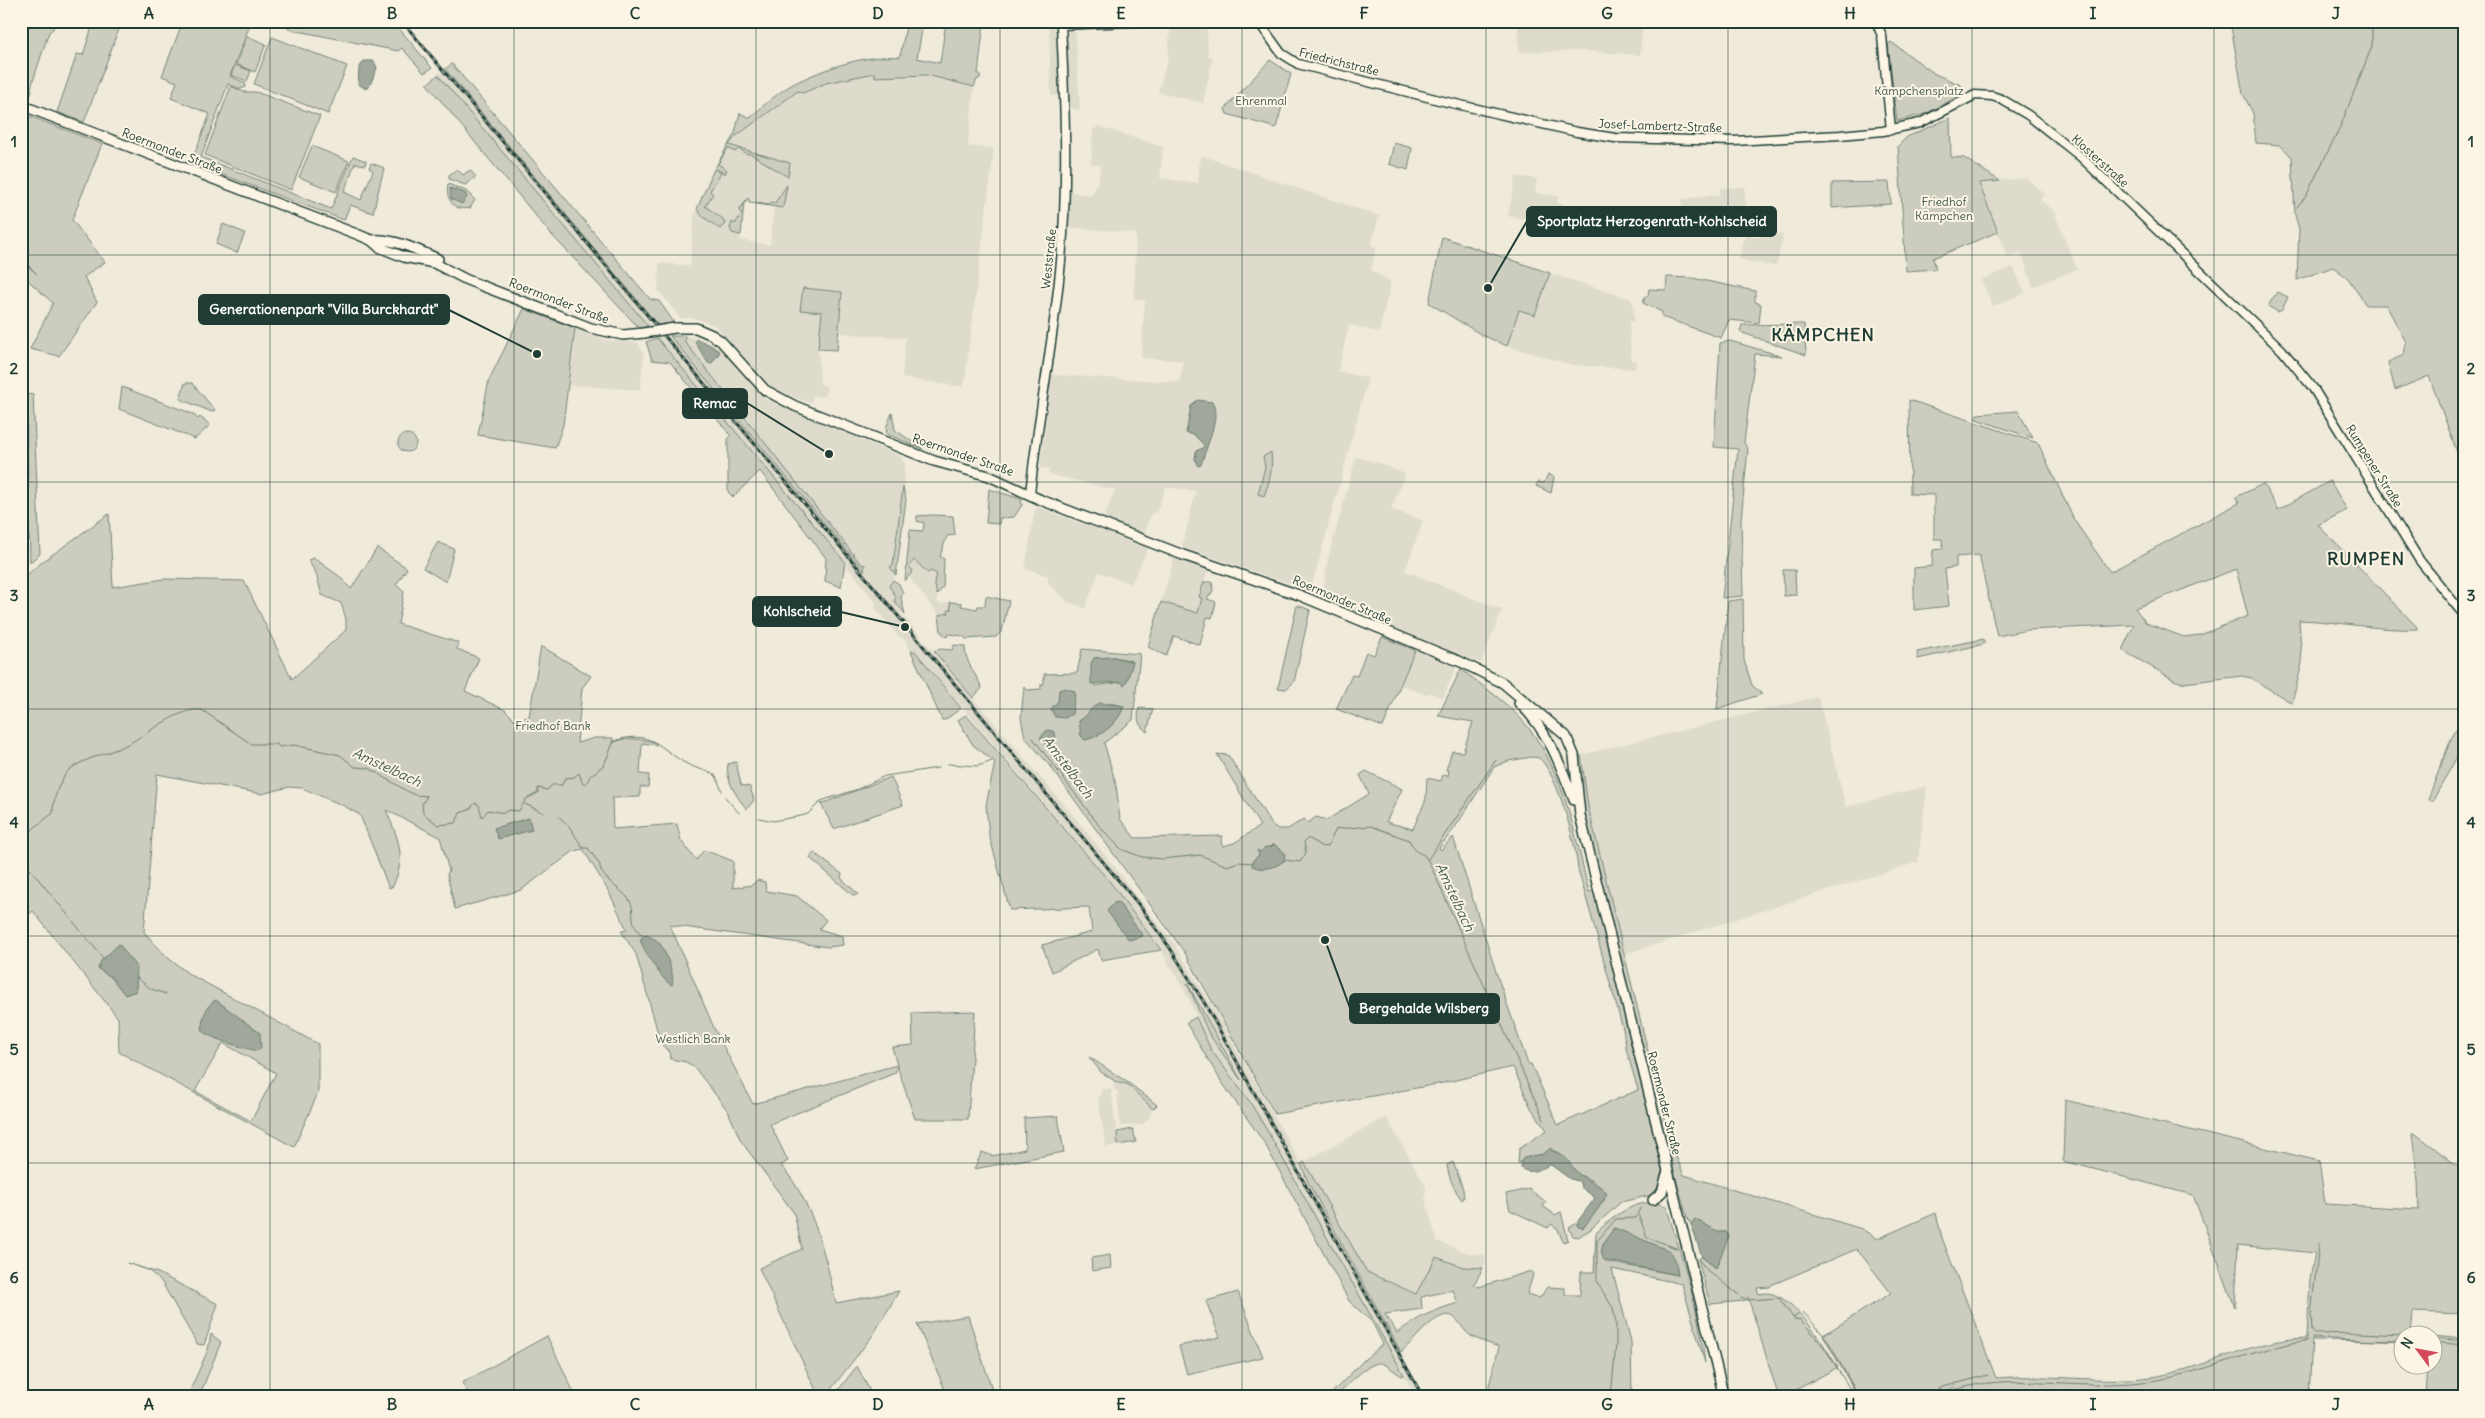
<svg xmlns="http://www.w3.org/2000/svg" width="2485" height="1418" viewBox="0 0 2485 1418" font-family="Delius,sans-serif">
  <rect width="100%" height="100%" fill="#efeada"/>
  <filter id="ink" filterUnits="userSpaceOnUse"><feTurbulence type="fractalNoise" baseFrequency=".02" numOctaves="2"/><feDisplacementMap in="SourceGraphic" scale="10" xChannelSelector="R" yChannelSelector="G"/><feConvolveMatrix kernelMatrix="1 2 1 2 8 2 1 2 1" color-interpolation-filters="sRGB"/></filter>
  <g filter="url(#ink)">
    <g fill="#dedbcc" fill-rule="evenodd">
      <path d="M1049,21H1075L1080,110L1060,105L1059,96H1051Z"/>
      <path d="M1518,21H1643L1640,55L1583,51L1519,52Z"/>
      <path d="M1207,26L1208,56L1213,57L1203,103L1158,92L1168,59L1170,27Z"/>
      <path d="M445,69L494,128L658,325L648,326L438,75Z"/>
      <path d="M875,73V77L927,75L974,87L968,146L994,149L964,387L902,378L906,338L838,333L842,292L803,288L800,310L822,312L818,349L820,384L827,387L824,397L814,395L811,403L773,389L715,325L693,318H680L658,290L659,263L690,266L694,217L699,204L715,167L736,136L798,91L826,83ZM744,202L774,207L770,245L740,240Z"/>
      <path d="M1097,126L1163,147L1160,178L1198,183L1200,155L1379,216L1371,246L1376,247L1371,270L1391,282L1379,332L1349,325L1338,371L1368,378L1313,582L1307,587H1299L1182,547L1196,491L1166,487L1156,513L1152,512L1144,533L1104,518L1115,490L1048,474L1050,469L1040,468L1051,375L1179,382L1182,370L1183,361L1141,358L1145,300L1134,299L1136,233L1067,227L1069,192L1092,195L1098,182L1101,165L1091,164L1093,129L1095,130Z"/>
      <path d="M1516,176L1537,179L1535,193L1558,196L1557,203L1563,204L1568,209L1566,226L1508,216Z"/>
      <path d="M2026,178L2045,194L2040,200L2053,210L2077,269L2033,287L2022,254L2019,253L2008,257L1978,183Z"/>
      <path d="M1745,187L1746,219L1682,220V199L1720,195V188Z"/>
      <path d="M1767,231L1783,235L1777,264L1774,266L1739,259L1745,235L1760,238L1762,233Z"/>
      <path d="M2013,267L2025,293L1993,306L1981,280Z"/>
      <path d="M1550,273L1630,299L1633,303L1634,321L1629,322L1631,361L1636,360L1635,369L1572,365L1507,346L1519,310L1536,315Z"/>
      <path d="M575,328L606,340L638,343L644,355L640,390L569,385Z"/>
      <path d="M670,336L864,570L865,565L861,564L775,457L685,342V336L702,339L720,349L765,399L902,457V462H905L904,482L892,569L896,575L889,586L902,615L1083,827L1173,942L1217,1014L1301,1164L1308,1182L1425,1397H1416L1250,1102L1211,1049L1188,997L1161,950L1110,882L915,651H911L905,640L899,637L874,607L877,604L844,562L657,338Z"/>
      <path d="M1356,457L1378,463L1405,474L1391,509L1423,521L1405,571L1502,610L1481,663L1324,599L1323,594L1327,563Z"/>
      <path d="M1038,507L1148,548L1131,584L1099,572L1085,608L1068,602L1048,583V576L1025,568L1035,509Z"/>
      <path d="M1174,559H1179L1208,570L1199,596L1202,598L1198,613L1161,602Z"/>
      <path d="M914,560L928,572L931,571L937,574L934,581L938,604L950,602L951,609L949,613L939,615L909,577L913,571L909,566Z"/>
      <path d="M1415,650L1456,667L1443,698L1429,692L1427,695L1401,685Z"/>
      <path d="M1818,697L1846,807L1927,786L1918,862L1625,954L1588,806L1581,755Z"/>
      <path d="M1101,1072L1118,1083L1127,1084L1153,1109L1148,1119L1142,1125L1120,1126L1117,1090H1114L1113,1081Z"/>
      <path d="M1111,1088L1118,1145L1106,1147L1098,1096H1101V1090Z"/>
      <path d="M1386,1117L1426,1187L1425,1198L1437,1241L1468,1253L1485,1255L1486,1260L1483,1268L1463,1267L1436,1257L1416,1294L1367,1272L1304,1162Z"/>
    </g>
    <g fill="#cccdbf" stroke="#76857a" fill-rule="evenodd">
      <path d="M21,21H55L53,29L49,32L31,87L32,90L29,101L21,97Z"/>
      <path d="M94,21H122L84,122L57,112L77,54L83,55Z"/>
      <path d="M183,21H221L250,25L230,76L245,83L246,87L240,89L228,84L201,157L331,209L353,156L366,161L365,165L355,163L344,192L361,200L373,171L369,168L371,163L384,168L373,213L350,205L344,220L191,163L210,114L171,98L177,82L162,76Z"/>
      <path d="M290,21H393L432,68L424,73L402,48L398,51L288,29Z"/>
      <path d="M907,21H915L914,27L922,30L917,58L940,63L946,21H984L978,74L981,76L979,79H977L974,87L927,75L875,77V73L826,83L803,93L798,91L736,136L729,145L790,163L788,177L751,154H747L739,149L735,152L728,148L718,164L727,170L725,174L715,168L735,133L740,113L750,118C763,106 777,93 793,84C823,69 865,54 900,57Z"/>
      <path d="M2230,21H2464V471L2429,376L2395,390L2388,362L2404,355L2406,342L2386,305H2366L2348,278L2333,267L2297,280L2299,229L2295,215L2292,157L2280,145L2256,143L2253,113L2243,94Z"/>
      <path d="M247,36L266,44L255,72L236,64Z"/>
      <path d="M272,37L347,66L328,114L254,84Z"/>
      <path d="M1891,42L1935,74L1961,85L1965,93L1925,114L1897,121L1888,44Z"/>
      <path d="M1270,60L1291,74L1276,128L1227,114L1225,109Z"/>
      <path d="M452,64L650,299L659,301L673,321L672,323L658,325L445,69Z"/>
      <path d="M235,65L251,71L247,81L231,75Z"/>
      <path d="M438,75L648,326L639,328L550,233L427,84Z"/>
      <path d="M231,86L244,92H256L320,116L291,190L205,155Z"/>
      <path d="M21,113L102,144L72,220L105,262L84,277L97,302L59,356L30,349L53,303L21,274V260L37,274L21,258Z"/>
      <path d="M1950,118L1951,157L1964,158L2000,181L1979,183L1998,232L1933,258L1936,269L1906,271L1898,146L1907,137Z"/>
      <path d="M1394,143L1412,148L1408,170L1389,164Z"/>
      <path d="M312,146L349,161L336,192L299,177Z"/>
      <path d="M457,169L463,175L470,170L476,177L465,185L449,179V175Z"/>
      <path d="M714,169L721,173L710,191L713,194L705,206L723,219L725,224L720,229L702,216L697,209Z"/>
      <path d="M1889,182L1891,204L1832,208V183Z"/>
      <path d="M448,184L466,191L475,200L470,208C454,212 445,199 448,184Z"/>
      <path d="M787,185L783,208L744,202L748,198L750,202L770,205L771,202L775,203Z"/>
      <path d="M744,203L741,235H740L732,233L730,228L732,222L735,224L742,213L739,211Z"/>
      <path d="M223,224L245,233L237,253L216,244Z"/>
      <path d="M1442,237L1550,273L1535,315L1519,310L1507,346L1482,335L1429,303Z"/>
      <path d="M1667,277L1692,278L1755,291V302L1761,304L1759,323L1729,320L1721,338L1662,317V312L1643,303L1645,296H1648L1649,289L1666,290Z"/>
      <path d="M803,288L842,292L837,350L818,349L822,312L800,310Z"/>
      <path d="M2277,292L2288,297L2282,310L2278,312L2268,306Z"/>
      <path d="M524,309L575,328L563,425L555,448L478,435L489,380Z"/>
      <path d="M1804,324L1806,355L1740,332L1742,325Z"/>
      <path d="M670,336H685V342L861,564L865,565L864,571Z"/>
      <path d="M657,338L845,562L841,587L825,581L826,558L760,471L733,497L728,492V439L731,436L670,362L652,360L646,342Z"/>
      <path d="M1730,341L1782,356L1755,354L1744,443L1748,449L1741,519L1743,596L1722,598L1738,449L1714,447L1720,343Z"/>
      <path d="M185,383H192L215,410L212,412L180,399Z"/>
      <path d="M122,387L193,414L198,419L200,417L210,425L195,439L119,409Z"/>
      <path d="M33,394L40,554L30,562L26,395Z"/>
      <path d="M1909,400L2038,443L2074,520L2110,572L2239,503L2236,497L2263,484L2278,510L2330,481L2347,510L2318,525L2419,629C2378,631 2339,621 2299,620L2302,663L2292,703L2251,678L2242,676L2184,683L2176,681L2122,650L2134,625L2028,630L1997,636L1979,555L1956,557V567L1945,569L1949,606L1914,610V568L1932,566L1933,550L1943,549L1942,539H1934V495L1910,494ZM2236,569L2248,616L2200,635L2184,637L2146,623L2135,608Z"/>
      <path d="M2018,411L2033,438L1976,419L1977,414Z"/>
      <path d="M892,413L895,430L923,449L887,434L886,428Z"/>
      <circle cx="407" cy="443" r="9"/>
      <path d="M1271,452C1273,469 1270,480 1264,496L1258,494L1265,467L1263,457Z"/>
      <path d="M1548,474L1554,477L1551,493L1536,486L1538,482L1544,483Z"/>
      <path d="M903,487L906,500L896,575L890,567L893,565Z"/>
      <path d="M989,489L1021,499L1022,505L1014,517L1000,518L999,524L986,523Z"/>
      <path d="M109,514L113,587L164,579L244,581L292,679L346,630V619L341,603L322,595L316,573L308,560L314,558L339,576L351,589L377,548L407,568L396,585L404,592L398,624L459,643L457,649L479,658L465,691L505,710L515,720L529,717L541,646L591,676L582,688L577,743L595,738H613V743C625,736 644,739 656,743V745L642,743L640,774L649,775L648,787H640V797L612,798L613,829L677,824L681,841L696,860L704,850L733,861V888L752,885L757,880L765,882L766,891L797,896L826,920L819,929L842,936L843,945L828,947L670,925L714,1028L753,1104L897,1065L892,1047L913,1045L912,1013L975,1011L968,1119H915L897,1066L895,1073L770,1124L788,1161L781,1165C815,1206 824,1252 836,1303L899,1291L873,1335L825,1397H819L759,1268L802,1249L794,1213L741,1141L728,1111L695,1068L686,1062L671,1059L670,1052L661,1044L636,954L621,931L627,930L609,892L583,849L574,851L521,890L455,909L447,874L449,871L440,837L386,810C398,839 407,855 393,886L389,888L360,815L344,806L302,788L289,787L262,794L157,774L144,932L168,958L189,974L318,1044V1093L294,1147L119,1052L118,1018L33,911L21,921V914L29,908L21,901V580L42,562ZM223,1043L276,1073L251,1121L195,1091Z"/>
      <path d="M933,515L953,516L955,535L947,536L940,556L944,559L943,587L937,595L934,581L937,574L931,571L928,573L914,560L909,566L913,571L905,581L910,530L923,531L924,523L917,521V516Z"/>
      <path d="M438,542L454,549L446,582L423,568Z"/>
      <path d="M1783,570H1795L1796,595L1784,596Z"/>
      <path d="M893,580L899,584L903,593L901,598L905,614L894,600L896,597L889,586Z"/>
      <path d="M1204,582H1212L1213,591L1207,599L1216,602L1212,618L1207,617L1200,645L1174,636L1166,656L1148,647L1161,602L1198,613L1202,598L1199,597Z"/>
      <path d="M986,596L1009,601L1002,631L996,637L966,639L963,636L949,634L947,637L941,632L939,615L949,613L948,610L951,609L950,602L962,603L961,606L977,609L978,606H985Z"/>
      <path d="M1743,599L1744,660L1752,685L1762,694L1717,709L1728,601Z"/>
      <path d="M1297,605L1310,610L1294,682L1286,689L1278,688Z"/>
      <path d="M1382,637L1415,650L1383,727L1336,709L1352,675L1357,676L1366,652L1374,655Z"/>
      <path d="M1984,639V644L1918,659L1917,652Z"/>
      <path d="M954,645L965,646C965,664 976,673 982,688L973,698L934,651L940,649L952,650Z"/>
      <path d="M1082,649L1140,654L1133,720L1104,743L1116,784L1120,819L1135,838L1223,836L1221,843L1223,846L1234,843L1260,826L1217,754L1228,755L1272,825L1278,829H1288L1304,819L1308,823L1316,817L1327,820L1369,794L1360,775L1366,771L1402,789L1386,822L1413,829L1426,799L1427,778L1441,781L1443,775L1448,776L1449,770H1446L1452,751L1463,752L1473,722L1438,716L1461,669C1483,687 1509,703 1527,726C1565,773 1575,835 1589,892L1593,891L1596,900L1662,1170V1184L1656,1194L1621,1202L1591,1229L1578,1237L1573,1236L1569,1228L1577,1223L1583,1228L1605,1199L1593,1181L1580,1175L1559,1153L1550,1149L1543,1154L1524,1158L1518,1164L1519,1149L1547,1130L1531,1108L1513,1067L1438,1084L1275,1114L1185,953L1051,767L1025,737L1021,718L1024,687L1027,690L1041,689V684H1044V674L1077,673ZM1114,657L1130,660L1121,682L1095,686L1094,658ZM1110,703L1124,706L1098,735L1085,740L1079,721ZM1050,730L1055,734V740L1051,749L1042,741ZM1532,757L1539,758C1558,774 1576,845 1578,869L1623,1029L1627,1052L1638,1090L1558,1125L1531,1064H1528L1498,978L1453,837L1441,850L1439,848L1454,829L1494,767L1508,761Z"/>
      <path d="M911,651H915L961,708L945,720H942Z"/>
      <path d="M1139,708L1153,709L1147,732C1138,725 1137,719 1139,708Z"/>
      <path d="M966,715L1110,882L1161,950L1101,960L1098,949L1052,972L1042,945L1092,932L1089,907L1010,910L989,835L986,805L995,762L973,745L958,720Z"/>
      <path d="M2464,716V744L2432,802L2428,799L2451,739Z"/>
      <path d="M1576,755H1581L1588,806L1670,1141L1666,1143L1587,830L1581,797Z"/>
      <path d="M736,762L741,785L750,787L754,800L747,809C737,798 725,779 728,764Z"/>
      <path d="M891,777L903,805L834,829L821,804Z"/>
      <path d="M813,852L842,874L841,878L858,894L854,896L810,858Z"/>
      <path d="M1187,983L1241,1080L1209,1034Z"/>
      <path d="M1196,1017L1211,1050L1250,1102L1269,1134L1404,1375L1402,1376C1396,1373 1388,1365 1381,1363C1369,1361 1344,1388 1336,1397H1328L1363,1361L1383,1344L1372,1322L1349,1301L1265,1144L1221,1081L1186,1023Z"/>
      <path d="M1089,1057L1130,1084L1157,1105L1153,1109L1127,1084L1118,1083L1101,1072Z"/>
      <path d="M2065,1100L2319,1161L2325,1204L2419,1209L2418,1181L2412,1134H2416L2464,1171V1314L2413,1312L2411,1335L2402,1336V1342L2312,1338L2309,1397H1959L1955,1387L1930,1397H1858L1823,1335L1891,1293L1857,1249L1771,1285L1770,1287L1757,1288L1759,1294C1790,1285 1823,1345 1838,1367L1796,1390L1778,1395L1748,1297L1744,1301L1710,1304L1698,1259L1702,1257L1716,1268L1728,1235L1726,1232H1719L1695,1220L1691,1224L1687,1217L1667,1147L1671,1145L1684,1175L1862,1229L1877,1239L1936,1213L1942,1238L1996,1378C2048,1373 2100,1384 2152,1377C2205,1369 2253,1339 2307,1338L2310,1279L2315,1253L2238,1245L2235,1307L2193,1195L2063,1161Z"/>
      <path d="M1058,1116L1064,1152L974,1169L982,1152L992,1156L1025,1149L1024,1118Z"/>
      <path d="M1133,1129L1136,1142L1118,1145L1117,1132Z"/>
      <path d="M1304,1162L1367,1272L1416,1294L1436,1257L1463,1267L1483,1268L1474,1284L1479,1287L1531,1271L1533,1275L1527,1294L1540,1298L1547,1287L1565,1288V1295H1580L1581,1272H1594L1596,1233C1615,1215 1639,1195 1666,1206C1682,1257 1699,1309 1705,1363L1682,1284L1612,1269L1631,1341L1632,1397H1486L1499,1347C1490,1344 1481,1341 1473,1337C1457,1329 1458,1303 1432,1322C1420,1331 1412,1343 1401,1352L1308,1182L1301,1164ZM1614,1228L1667,1251L1675,1260L1678,1275L1607,1262L1603,1245ZM1453,1290L1458,1303C1434,1310 1416,1318 1397,1333L1385,1314L1422,1309L1421,1297Z"/>
      <path d="M1453,1162L1463,1189L1464,1198L1462,1200C1454,1189 1449,1179 1447,1165Z"/>
      <path d="M1529,1189L1546,1202L1543,1206L1555,1215L1561,1212L1568,1240L1563,1242L1558,1229L1551,1224L1548,1228L1510,1210L1506,1194Z"/>
      <path d="M1110,1255L1111,1268L1092,1271L1091,1258Z"/>
      <path d="M127,1263L158,1273L218,1304L204,1345L197,1344L161,1281L148,1270Z"/>
      <path d="M1238,1292L1263,1357L1187,1374L1179,1346L1220,1337L1206,1301Z"/>
      <path d="M968,1316L992,1389L981,1392L982,1397H948L917,1324Z"/>
      <path d="M211,1334L221,1342L199,1397H187L208,1350Z"/>
      <path d="M547,1336L576,1397H471L462,1383Z"/>
      <path d="M2433,1338L2464,1341V1397H2426L2428,1366H2432Z"/>
      <path d="M857,1366L873,1397H833L836,1393Z"/>
    </g>
    <g fill="#9fa89a" stroke="#6c7d71">
      <path d="M364,61H374L377,68L370,85L366,89L358,84L359,68Z"/>
      <path d="M450,188L465,193L467,197L462,204L451,199Z"/>
      <path d="M697,339L712,346L720,352L711,364L708,363L695,342Z"/>
      <path d="M1197,400L1212,402C1222,414 1205,450 1201,465L1198,466L1195,459L1196,451L1203,448L1204,445L1194,435L1186,433L1191,406Z"/>
      <path d="M1114,657L1133,662L1127,681L1124,685L1121,682L1091,684V663L1094,658Z"/>
      <path d="M1065,688L1074,691L1075,693L1072,714L1065,718L1055,717L1051,709L1058,701L1059,690Z"/>
      <path d="M1099,703L1124,706C1119,722 1102,737 1085,740L1081,736L1079,721C1088,716 1090,708 1099,703Z"/>
      <path d="M1047,730L1053,731L1056,737L1051,750L1040,738Z"/>
      <path d="M529,818L532,830L498,839L494,828Z"/>
      <path d="M1274,844L1285,853L1284,861C1275,868 1262,871 1252,866L1253,860L1259,855L1257,850L1261,852L1265,847H1271Z"/>
      <path d="M1118,902L1143,936L1129,940L1107,911L1114,903Z"/>
      <path d="M646,935C651,937 656,939 660,944C665,949 676,979 672,985C664,984 642,948 640,939Z"/>
      <path d="M119,944L137,968L136,991L125,995L111,977L98,969L101,961Z"/>
      <path d="M216,1000L260,1033L261,1048L257,1051C238,1046 220,1042 203,1032C200,1022 206,1004 216,1000Z"/>
      <path d="M1551,1148L1552,1151C1570,1155 1569,1167 1581,1176C1591,1183 1600,1183 1607,1194L1596,1212L1583,1228L1578,1227V1221L1595,1198L1581,1187L1579,1181L1570,1179L1551,1165C1541,1168 1530,1176 1521,1168V1162L1524,1158L1543,1154Z"/>
      <path d="M1695,1219L1719,1232H1726L1729,1236L1716,1268L1702,1257L1691,1224Z"/>
      <path d="M1615,1228L1670,1251L1675,1259L1678,1275L1604,1260C1597,1248 1607,1237 1615,1228Z"/>
    </g>
    <g fill="none" stroke-linecap="round" stroke-linejoin="round">
      <g stroke="#6c7d71" stroke-width="1">
        <path d="M2297,207L2306,196L2341,125L2372,46V21"/>
        <path d="M1033,738L1101,828L1121,849L1142,857L1162,859L1200,855L1227,866L1238,862L1253,863"/>
        <path d="M948,764L978,766L992,761"/>
        <path d="M725,797L739,813"/>
        <path d="M525,804L544,813"/>
        <path d="M559,817L569,826L583,848H588L600,865C599,876 619,888 627,897C639,911 625,920 643,936"/>
        <path d="M759,818L773,821L801,816L808,814L821,801L858,789L885,776L938,768"/>
        <path d="M21,844L35,827L53,813C52,802 60,778 69,770C86,757 109,754 128,744C149,733 180,707 202,710L251,744H277L279,747L294,745L340,755L355,767L369,768L405,790L415,795L427,796L422,804L423,813L438,825L456,823L460,813L469,810L475,803L479,805L482,817L488,810L504,813L508,810L519,811L526,799L538,793V788L547,790L552,785H562L565,778L574,777L579,773L582,782L586,784L590,776L604,765L614,741C653,729 658,748 687,764C697,769 707,770 716,776L722,791"/>
        <path d="M21,858L104,959"/>
        <path d="M1428,859L1496,760"/>
        <path d="M1284,860L1300,862L1306,853L1304,842L1307,839H1310L1322,847L1328,846L1336,829L1371,826L1409,840L1416,851L1424,855L1430,864L1544,1120"/>
        <path d="M137,978L151,989L166,994"/>
        <path d="M1639,1216L1647,1237L1678,1249"/>
        <path d="M2319,1244L2311,1314L2312,1331L2315,1334L2361,1333L2420,1336"/>
        <path d="M1698,1259L1708,1271L1739,1295"/>
        <path d="M1741,1298L1748,1300L1779,1298L1794,1319L1801,1320L1804,1324"/>
        <path d="M1803,1312L1827,1339L1859,1397"/>
        <path d="M1793,1318L1799,1314"/>
        <path d="M1807,1327L1824,1347L1850,1389"/>
        <path d="M2432,1336L2464,1339"/>
        <path d="M2313,1340L2402,1341"/>
        <path d="M2432,1342L2464,1345"/>
        <path d="M2103,1384C2127,1384 2150,1382 2173,1377C2218,1366 2261,1348 2308,1340"/>
        <path d="M1851,1391L1853,1397"/>
        <path d="M1611,1397L1616,1344V1324L1613,1308L1597,1282V1241L1616,1219L1636,1218L1640,1208"/>
        <path d="M1922,1397L1943,1387L1988,1375"/>
        <path d="M1936,1397C1987,1373 2045,1384 2099,1384"/>
      </g>
      <g stroke="#1f3d34" stroke-width="11">
        <g id="secondary">
          <path d="M1258,21L1281,53L1298,64L1443,101L1577,132L1615,138L1734,141L1840,135L1883,131L1920,123L1975,95L1992,96L2001,99L2028,115L2081,157L2282,350L2313,388L2420,561L2464,615"/>
          <path d="M1876,21L1882,36L1891,130"/>
          <path d="M1030,494C1038,416 1054,339 1061,261C1068,182 1065,104 1061,25L1152,21"/>
        </g>
      </g>
      <g stroke="#1f3d34" stroke-width="12">
        <g id="primary">
          <path d="M21,105L359,235L371,240L379,247L404,257L434,263L467,280L591,328L623,335L644,333"/>
          <path d="M371,240C394,238 418,250 438,259"/>
          <path d="M675,328H696L712,335L721,341L765,390L795,406L934,461L989,476L1041,500L1183,555L1299,595L1461,662L1503,683L1566,736L1574,755L1580,815L1724,1397"/>
          <path d="M1519,703C1547,728 1561,766 1574,800"/>
          <path d="M1653,1200L1662,1192L1667,1174"/>
        </g>
      </g>
      <use href="#secondary" stroke="#fcf5e5" stroke-width="8"/>
      <use href="#primary" stroke="#fcf5e5" stroke-width="9"/>
      <g stroke="#1f3d34" stroke-width="3">
        <path id="rail" d="M402,21L1139,905L1170,948L1205,1004L1423,1397"/>
      </g>
      <use href="#rail" stroke="#fcf5e5" stroke-width="1" stroke-dasharray="4" stroke-linecap="butt"/>
      <g stroke="#1f3d34" stroke-width="12" stroke-linecap="butt">
        <path id="primary-bridge" d="M644,333L675,328"/>
      </g>
      <use href="#primary-bridge" stroke="#fcf5e5" stroke-width="9"/>
    </g>
  </g>
  <path fill="none" stroke="#1f3d34" stroke-width="1" stroke-opacity="0.55" d="M270,21V1397M514,21V1397M756,21V1397M1000,21V1397M1242,21V1397M1486,21V1397M1728,21V1397M1972,21V1397M2214,21V1397M21,255H2464M21,482H2464M21,709H2464M21,936H2464M21,1163H2464"/>
  <g text-anchor="middle" stroke-width="4" stroke-linejoin="round" paint-order="stroke">
    <g font-size="12" fill="#1f3d34" stroke="#fcf5e5">
      <text transform="translate(1339 62) rotate(14)" y="4">Friedrichstraße</text>
      <text transform="translate(1660 126) rotate(2)" y="4">Josef-Lambertz-Straße</text>
      <text transform="translate(172 151) rotate(21)" y="4">Roermonder Straße</text>
      <text transform="translate(2100 161) rotate(42)" y="4">Klosterstraße</text>
      <text transform="translate(1049 259) rotate(-84)" y="4">Weststraße</text>
      <text transform="translate(559 301) rotate(21)" y="4">Roermonder Straße</text>
      <text transform="translate(963 455) rotate(19)" y="4">Roermonder Straße</text>
      <text transform="translate(2374 466) rotate(58)" y="4">Rumpener Straße</text>
      <text transform="translate(1342 600) rotate(23)" y="4">Roermonder Straße</text>
      <text transform="translate(1664 1103) rotate(76)" y="4">Roermonder Straße</text>
    </g>
    <g font-size="12" fill="#425a50" stroke="#fcf5e5">
      <text x="1919" y="95">Kämpchensplatz</text>
      <text x="1261" y="105">Ehrenmal</text>
      <text x="1944" y="206">Friedhof<tspan x="1944" dy="14">Kämpchen</tspan></text>
      <text x="553" y="730">Friedhof Bank</text>
      <text x="693" y="1043">Westlich Bank</text>
    </g>
    <g font-size="14" font-style="italic" fill="#455d53" stroke="#fcf5e5">
      <text transform="translate(387 767) rotate(25)" y="5">Amstelbach</text>
      <text transform="translate(1068 767) rotate(53)" y="5">Amstelbach</text>
      <text transform="translate(1455 897) rotate(65)" y="5">Amstelbach</text>
    </g>
    <g font-size="18" font-weight="bold" letter-spacing="1" fill="#1f3d34" stroke="#fcf5e5">
      <text x="1823" y="341">KÄMPCHEN</text>
      <text x="2366" y="565">RUMPEN</text>
    </g>
  </g>
  <path fill="none" stroke="#1f3d34" stroke-width="2" d="M1488 288L1527 221M537 354L449 310M829 454L747 403M905 627L841 612M1325 940L1350 1008"/>
  <g fill="#1f3d34" stroke="#fcf5e5" stroke-width="2">
    <circle cx="1488" cy="288" r="5"/>
    <circle cx="537" cy="354" r="5"/>
    <circle cx="829" cy="454" r="5"/>
    <circle cx="905" cy="627" r="5"/>
    <circle cx="1325" cy="940" r="5"/>
  </g>
  <g fill="#1f3d34" stroke="#1f3d34" stroke-width="2">
    <rect x="1527" y="207" width="249" height="29" rx="5"/>
    <rect x="199" y="295" width="250" height="29" rx="5"/>
    <rect x="683" y="389" width="64" height="29" rx="5"/>
    <rect x="753" y="597" width="88" height="29" rx="5"/>
    <rect x="1350" y="994" width="149" height="29" rx="5"/>
  </g>
  <g font-size="14" text-anchor="middle" font-weight="bold" fill="#fff">
    <text x="1652" y="226">Sportplatz Herzogenrath-Kohlscheid</text>
    <text x="324" y="314">Generationenpark "Villa Burckhardt"</text>
    <text x="715" y="408">Remac</text>
    <text x="797" y="616">Kohlscheid</text>
    <text x="1424" y="1013">Bergehalde Wilsberg</text>
  </g>
  <rect width="2485" height="1418" fill="none" stroke="#fcf5e5" stroke-width="55"/>
  <g transform="translate(2418 1350) rotate(302)"><circle r="24" fill="#fcf5e5" stroke="#a4ab9e"/>
  <path d="M0-4L9 19L0 12L-9 19Z" fill="#d1495b"/>
  <text y="-8" font-size="14" font-weight="bold" text-anchor="middle" fill="#1f3d34">N</text>
  </g>
  <rect x="28" y="28" width="2430" height="1362" fill="none" stroke="#1f3d34" stroke-width="2"/>
  <g font-size="16" text-anchor="middle" font-weight="bold" fill="#1f3d34">
    <text x="149" y="19">A</text>
    <text x="392" y="19">B</text>
    <text x="635" y="19">C</text>
    <text x="878" y="19">D</text>
    <text x="1121" y="19">E</text>
    <text x="1364" y="19">F</text>
    <text x="1607" y="19">G</text>
    <text x="1850" y="19">H</text>
    <text x="2093" y="19">I</text>
    <text x="2336" y="19">J</text>
    <text x="14" y="147">1</text>
    <text x="2471" y="147">1</text>
    <text x="14" y="374">2</text>
    <text x="2471" y="374">2</text>
    <text x="14" y="601">3</text>
    <text x="2471" y="601">3</text>
    <text x="14" y="828">4</text>
    <text x="2471" y="828">4</text>
    <text x="14" y="1055">5</text>
    <text x="2471" y="1055">5</text>
    <text x="14" y="1283">6</text>
    <text x="2471" y="1283">6</text>
    <text x="149" y="1410">A</text>
    <text x="392" y="1410">B</text>
    <text x="635" y="1410">C</text>
    <text x="878" y="1410">D</text>
    <text x="1121" y="1410">E</text>
    <text x="1364" y="1410">F</text>
    <text x="1607" y="1410">G</text>
    <text x="1850" y="1410">H</text>
    <text x="2093" y="1410">I</text>
    <text x="2336" y="1410">J</text>
  </g>
</svg>
